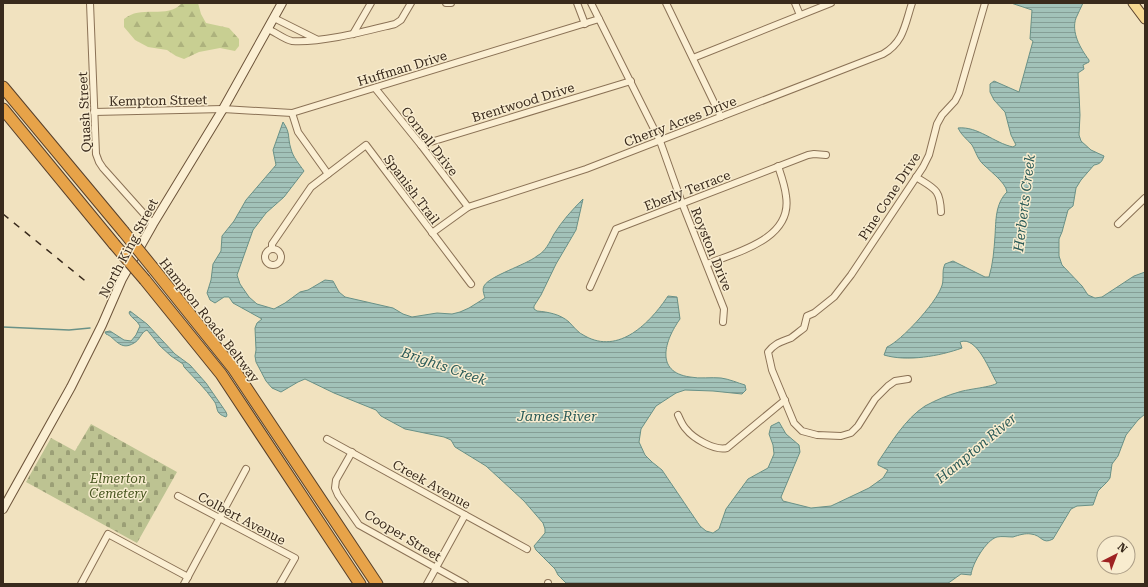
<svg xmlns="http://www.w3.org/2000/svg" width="1148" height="587" viewBox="0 0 1148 587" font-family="'Roboto Serif',serif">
  <defs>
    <pattern id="forest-firs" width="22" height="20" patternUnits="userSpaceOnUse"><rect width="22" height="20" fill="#c8cf92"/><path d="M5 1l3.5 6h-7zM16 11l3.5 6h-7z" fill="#adb27d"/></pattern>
    <pattern id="cemetery-stones" width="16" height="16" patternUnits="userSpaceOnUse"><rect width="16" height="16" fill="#bdc392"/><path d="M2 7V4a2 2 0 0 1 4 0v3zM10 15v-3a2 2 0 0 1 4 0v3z" fill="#9b9f76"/></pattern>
    <pattern id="water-rules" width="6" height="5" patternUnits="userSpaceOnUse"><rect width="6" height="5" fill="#a2c2b9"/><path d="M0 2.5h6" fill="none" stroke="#859e96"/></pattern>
  </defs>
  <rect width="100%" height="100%" fill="#f1e2bf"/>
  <path fill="url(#forest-firs)" d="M182,3H198L201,14L206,23L229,28L239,39V46L235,51L220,48L199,52L184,59L176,56L167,50L148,47L135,40L124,27V19C142,4 167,20 182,3Z"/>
  <path fill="url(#cemetery-stones)" d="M91,424L177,472L137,543L26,482L51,438L75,451Z"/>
  <g fill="url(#water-rules)" stroke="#699187">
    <path d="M1011,3H1083C1081,8 1078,13 1076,18C1071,32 1080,48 1089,60V62L1083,65L1084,69L1078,73L1080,115L1079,135L1081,141L1091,150L1104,156C1102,162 1100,164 1094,165L1081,180L1076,188L1073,206L1068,210L1062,232L1059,239V256L1062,265L1082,286L1088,295L1095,298L1102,297L1134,276L1145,272V414L1138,420L1126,435L1118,456L1112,464L1110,478L1107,482L1098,491L1093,505L1077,506L1071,509L1053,539C1042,545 1042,535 1031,534C1025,533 1019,535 1013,537C1008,537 1002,536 997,537C986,540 972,564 971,575L961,574L947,584H567L558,575L555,569L536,550L534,546L545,533V529L543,523L524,501L486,466L455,447L451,440L444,437L405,429L381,416L376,410L334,393L305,379L298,382L281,392L272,388L266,381L256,362L255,356L256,350L255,328L257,323L262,319L233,303L229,297H224L215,303L210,300L207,293L211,280L213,264L221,251L222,236L234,221L246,200L276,165L273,150L283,122C291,134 287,136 291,149C293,157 299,164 304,171L284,197L266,213L253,230L237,275L240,284L249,297L257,304L274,309L285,303L300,292L308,290L325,280L333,281L339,292L345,297L393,308L403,314L412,317L437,313L452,314L460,312L469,308L485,298C484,294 482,290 484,286C489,276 526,265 537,256C546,251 549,243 554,234C562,221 572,210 583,199L576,230L556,264L541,295L534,306V309L537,311C548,312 560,314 569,322C574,327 578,333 585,336C619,355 650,323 668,296L677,297L680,319C665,340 654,372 690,377C700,379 711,377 721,378C729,379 738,383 745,385L746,390L742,394L713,391L685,390L676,393L656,406L641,429L639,442L645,455L652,462L662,470L700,526L706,531L713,533L719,529L726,509L748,479L768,468L774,454L773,445L769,434L771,426L779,422L786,434L799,445L800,452L781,497L783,501L811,508L831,506L869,488L883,478L888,470L878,465V462C891,443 905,419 925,406C936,400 948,395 959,392C968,389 993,387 997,383C990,372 977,335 960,342L962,348C940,356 907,362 884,355L887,347C901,341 935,304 941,288C945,280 941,272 945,264L953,261L985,277H989C993,264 994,250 995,236C996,221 995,204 1007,192C1006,182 987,169 981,162C977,157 975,150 972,145C967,139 961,135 958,128C978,126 994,143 1013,147L1016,145L1011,135L1005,112L994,100L990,92V84L994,81L1019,92L1033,41L1030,39L1032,10Z"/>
    <path d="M130,311L147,324L175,354L190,365L206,383L226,412L227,415L226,417C214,413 219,408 214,401C205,388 194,378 184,367L183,364L171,356L160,346L147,330C141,332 140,340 134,343C120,352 115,337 106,334L105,332L110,331L124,340L131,341L136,335L140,326C137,320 131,318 129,313Z"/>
  </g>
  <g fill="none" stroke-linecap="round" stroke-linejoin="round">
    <path stroke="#699187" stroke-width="1.5" d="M3,327L69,330L90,328"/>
    <g stroke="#8b7256" stroke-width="8">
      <g id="street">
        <path d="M90,3L96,154L99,162L103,168L153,224"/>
        <path d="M446,3H451"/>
        <path d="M577,3L585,24"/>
        <path d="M591,3L660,141L682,203L724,309L723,322"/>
        <path d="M666,3L721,117"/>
        <path d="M795,3L800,15"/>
        <path d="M274,18L316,39"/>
        <path d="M268,29C275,32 285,40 292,41C322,43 366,31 395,24L401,20L411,3"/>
        <path d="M353,34L371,3"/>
        <path d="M693,58L831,3"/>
        <path d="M375,88L421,145L468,207"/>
        <path d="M94,112L223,109L292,113L599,19"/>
        <path d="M292,113L298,132L328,174"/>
        <path d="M421,145L631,81"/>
        <path d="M916,177C935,189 940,189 941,212"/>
        <path d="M1118,224L1145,198"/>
        <path d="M432,233L468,207L586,169L883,54C904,42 905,24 912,3"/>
        <path d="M272,249V244L311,187L366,145L471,284"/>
        <circle cx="273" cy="257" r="8"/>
        <path d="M707,264C737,252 793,239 786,196C785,186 781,175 778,166"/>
        <path d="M590,287L616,229L808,155L814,154L826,155"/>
        <path d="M908,379L895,381L888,386L875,399L858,426L851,433L841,436L817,435L802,431L794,423L772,370L768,352C775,343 781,342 791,338C795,335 800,331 804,328L807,316L814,313L834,297L851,275L923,167L929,155L937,124L942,115L955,101L959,93L985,3"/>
        <path d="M678,415C680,419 682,425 686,429C693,438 714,451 727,448L785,400"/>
        <path d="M327,439L527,549"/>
        <path d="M352,452L336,480L335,488L338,495L359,525L465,584"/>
        <path d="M178,496L295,558L280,584"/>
        <path d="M81,584L108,534L188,577"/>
        <path d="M184,584L246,469"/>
        <path d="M427,584L465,515"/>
        <path d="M548,584V583"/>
      </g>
    </g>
    <g stroke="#6c5339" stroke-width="10">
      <path id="secondary" d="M3,509L71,387L102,325L122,279L153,224L223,109L282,3"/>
    </g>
    <g stroke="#58402b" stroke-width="11">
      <path id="primary" d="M1133,3L1145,19"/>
    </g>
    <g stroke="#58402b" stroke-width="13">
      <g id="highway">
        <path d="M3,87L123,231"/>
        <path d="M3,109L114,244"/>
        <path d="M153,268L233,368L377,584"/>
        <path d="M145,280L221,374L360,584"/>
      </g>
    </g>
    <use href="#street" stroke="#fbefd3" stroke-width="6"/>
    <use href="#secondary" stroke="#fbefd3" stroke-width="8"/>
    <use href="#primary" stroke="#f7d993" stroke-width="9"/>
    <use href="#highway" stroke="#e7a349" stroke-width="11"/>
    <path stroke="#392a1c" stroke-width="1.5" stroke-dasharray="7 7" stroke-linecap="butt" d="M3,214L89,284"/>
    <g stroke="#58402b" stroke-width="13" stroke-linecap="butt">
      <g id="highway-bridge">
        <path d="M123,231L153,268"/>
        <path d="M114,244L145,280"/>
      </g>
    </g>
    <use href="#highway-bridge" stroke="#e7a349" stroke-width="11"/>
  </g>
  <g text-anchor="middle" stroke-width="3" stroke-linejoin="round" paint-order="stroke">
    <g font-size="13" fill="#392a1c" stroke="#f8eccf">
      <text transform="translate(402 68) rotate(-17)" y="5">Huffman Drive</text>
      <text transform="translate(158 100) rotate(-1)" y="5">Kempton Street</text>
      <text transform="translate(523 102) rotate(-17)" y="5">Brentwood Drive</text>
      <text transform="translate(84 112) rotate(-93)" y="5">Quash Street</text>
      <text transform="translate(680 121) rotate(-21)" y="5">Cherry Acres Drive</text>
      <text transform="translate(430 141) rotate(52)" y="5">Cornell Drive</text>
      <text transform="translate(412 189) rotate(53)" y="5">Spanish Trail</text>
      <text transform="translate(687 190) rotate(-21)" y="5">Eberly Terrace</text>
      <text transform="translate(889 196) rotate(-57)" y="5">Pine Cone Drive</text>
      <text transform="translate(128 248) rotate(-62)" y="5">North King Street</text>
      <text transform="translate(712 249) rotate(68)" y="5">Royston Drive</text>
      <text transform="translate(210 320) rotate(52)" y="5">Hampton Roads Beltway</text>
      <text transform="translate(432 484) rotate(29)" y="5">Creek Avenue</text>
      <text transform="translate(242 518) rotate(28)" y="5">Colbert Avenue</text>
      <text transform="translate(403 535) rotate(31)" y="5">Cooper Street</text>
    </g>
    <g font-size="13" font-style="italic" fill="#495721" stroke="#f8eccf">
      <text x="118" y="483">Elmerton<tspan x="118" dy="15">Cemetery</tspan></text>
    </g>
    <g font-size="14" font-style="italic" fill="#2a5a57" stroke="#f8eccf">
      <text transform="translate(1024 203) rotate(-83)" y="5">Herberts Creek</text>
      <text transform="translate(444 366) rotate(19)" y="5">Brights Creek</text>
      <text x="557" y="421">James River</text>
      <text transform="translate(976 448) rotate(-40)" y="5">Hampton River</text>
    </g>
  </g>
  <rect width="1148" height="587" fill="none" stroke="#392a1c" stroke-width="8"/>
  <g transform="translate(1116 555) rotate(42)"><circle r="19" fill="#f8eccf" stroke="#ac9e87"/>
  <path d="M0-3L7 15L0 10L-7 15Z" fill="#9e2222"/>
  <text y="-6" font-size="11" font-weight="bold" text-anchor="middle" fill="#392a1c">N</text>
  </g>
</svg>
